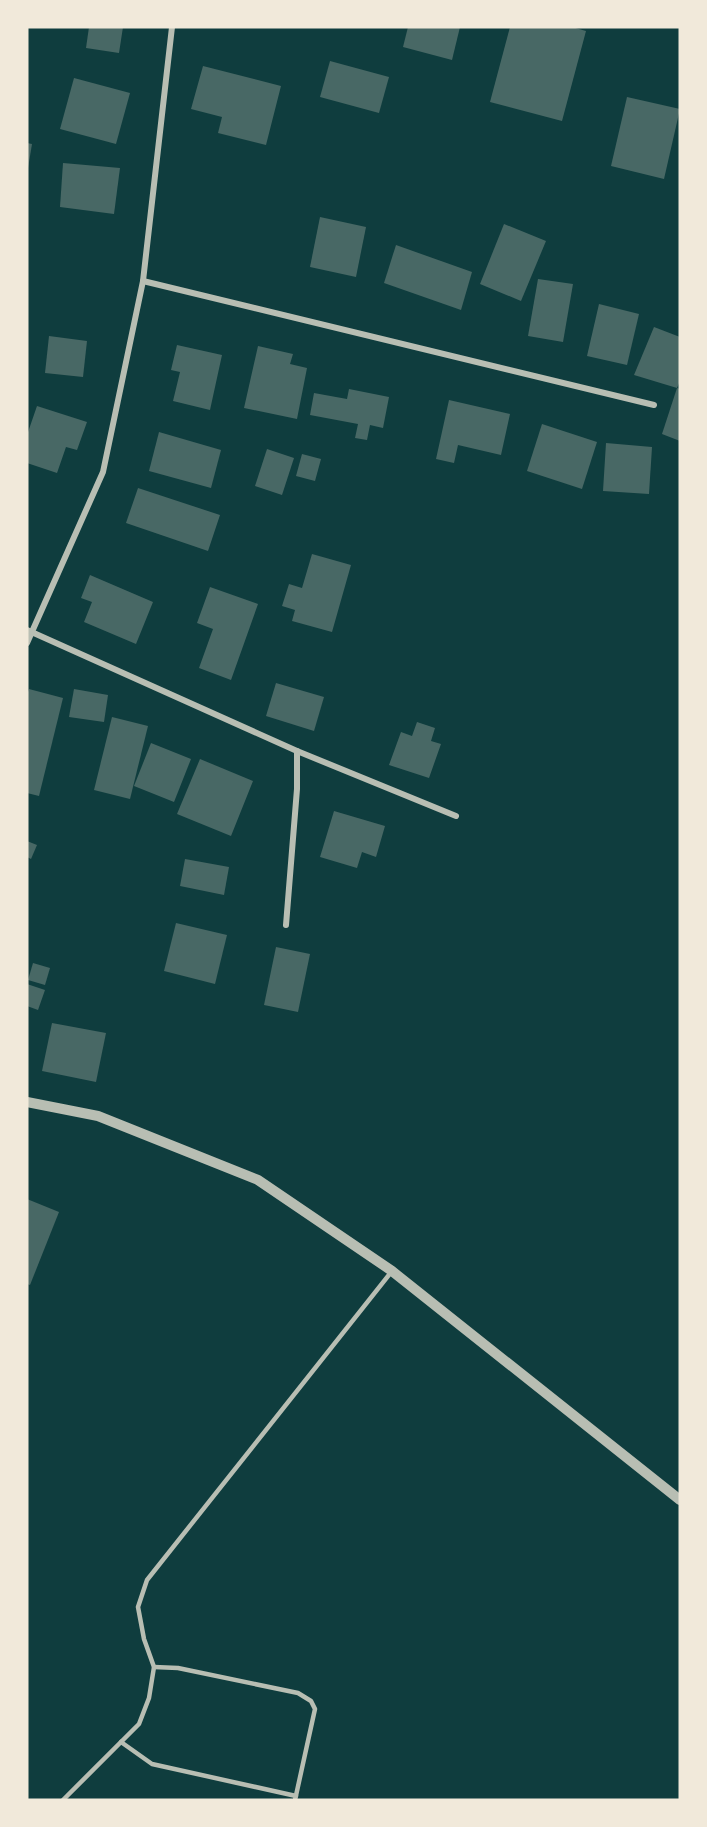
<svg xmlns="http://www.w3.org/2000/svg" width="707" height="1827" viewBox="0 0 707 1827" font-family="Signika,sans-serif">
  <rect width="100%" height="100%" fill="#0f3d3e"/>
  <g fill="#486865">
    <path d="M89,27H123L119,53L86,48Z"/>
    <path d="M408,27H460L452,60L403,47Z"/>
    <path d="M510,27H572L586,31L562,121L490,102Z"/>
    <path d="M330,61L389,77L379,113L320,97Z"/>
    <path d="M203,66L281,86L266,145L218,133L222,117L191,109Z"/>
    <path d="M74,78L130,93L116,144L60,129Z"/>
    <path d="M627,97L680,109L664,179L611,166Z"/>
    <path d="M27,143L32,144L28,168H27Z"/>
    <path d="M63,163L120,168L114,214L60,207Z"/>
    <path d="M320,217L366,227L356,277L310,267Z"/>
    <path d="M504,224L546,241L521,301L480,284Z"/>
    <path d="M396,245L472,272L461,310L384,283Z"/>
    <path d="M538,279L573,284L563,342L528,336Z"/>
    <path d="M599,304L639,314L627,365L587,356Z"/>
    <path d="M654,327L680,337V381L677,388L634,375Z"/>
    <path d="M49,336L87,341L83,377L45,373Z"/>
    <path d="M177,345L222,355L210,410L173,401L180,372L171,370Z"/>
    <path d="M258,346L293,354L290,364L307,368L297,419L244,408Z"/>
    <path d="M677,388L680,389V441L662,434Z"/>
    <path d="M349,389L389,397L383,428L370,425L367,440L355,438L358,424L310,415L314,393L347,399Z"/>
    <path d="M449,400L510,414L501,455L458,445L454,463L436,459Z"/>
    <path d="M37,406L87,422L77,450L66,447L57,473L27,463V435Z"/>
    <path d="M542,424L597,442L582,489L527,471Z"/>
    <path d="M159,432L221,450L211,488L149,471Z"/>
    <path d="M606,443L652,447L649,494L603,491Z"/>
    <path d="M267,449L294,458L282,495L255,486Z"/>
    <path d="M302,454L321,459L315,481L296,476Z"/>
    <path d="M138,488L220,515L208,551L126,523Z"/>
    <path d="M312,554L351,565L332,632L292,621L295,610L282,606L289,584L302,588Z"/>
    <path d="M90,575L153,602L136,644L84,622L92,602L81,598Z"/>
    <path d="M210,587L258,604L231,680L199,668L213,629L197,623Z"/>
    <path d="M276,683L324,697L314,731L266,716Z"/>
    <path d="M29,689L63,698L39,796L27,793V695Z"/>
    <path d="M74,689L108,695L104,722L69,717Z"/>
    <path d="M112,717L148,726L130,799L94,790Z"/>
    <path d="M417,722L435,728L431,741L441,744L429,778L389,765L401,732L412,736Z"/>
    <path d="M151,743L191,759L174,802L134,786Z"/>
    <path d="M200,759L253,781L231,836L177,814Z"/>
    <path d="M334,811L385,826L376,857L362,852L357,868L320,857Z"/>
    <path d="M27,841L37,845L31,859L27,857Z"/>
    <path d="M185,859L229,867L224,895L180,886Z"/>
    <path d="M176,923L227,935L215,984L164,971Z"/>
    <path d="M276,947L310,954L298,1012L264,1005Z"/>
    <path d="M33,963L50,968L45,985L28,980Z"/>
    <path d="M27,984L45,990L38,1010L27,1006Z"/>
    <path d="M52,1023L106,1033L96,1082L42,1071Z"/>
    <path d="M27,1199L59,1212L30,1285L27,1284Z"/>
  </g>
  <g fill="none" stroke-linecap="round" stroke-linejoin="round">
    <g stroke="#b8beb3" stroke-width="4.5">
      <path d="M154,1667L178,1668L298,1693L311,1701L315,1709L295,1800"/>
      <path d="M121,1742L152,1764L296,1796"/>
      <path d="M63,1800L139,1724L149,1698L154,1667L144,1639L138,1607L147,1580L392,1271"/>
    </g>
    <g stroke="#b8beb3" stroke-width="6">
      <path d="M143,281L654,405"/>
      <path d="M27,630L297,751L456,816"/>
      <path d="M27,643L103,472L143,281L172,27"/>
      <path d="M286,925L297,789V751"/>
    </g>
    <path stroke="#b8beb3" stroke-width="10" d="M27,1102L98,1116L258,1180L392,1271L680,1500"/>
  </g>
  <rect width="707" height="1827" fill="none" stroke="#f1e9da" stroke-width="57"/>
</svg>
